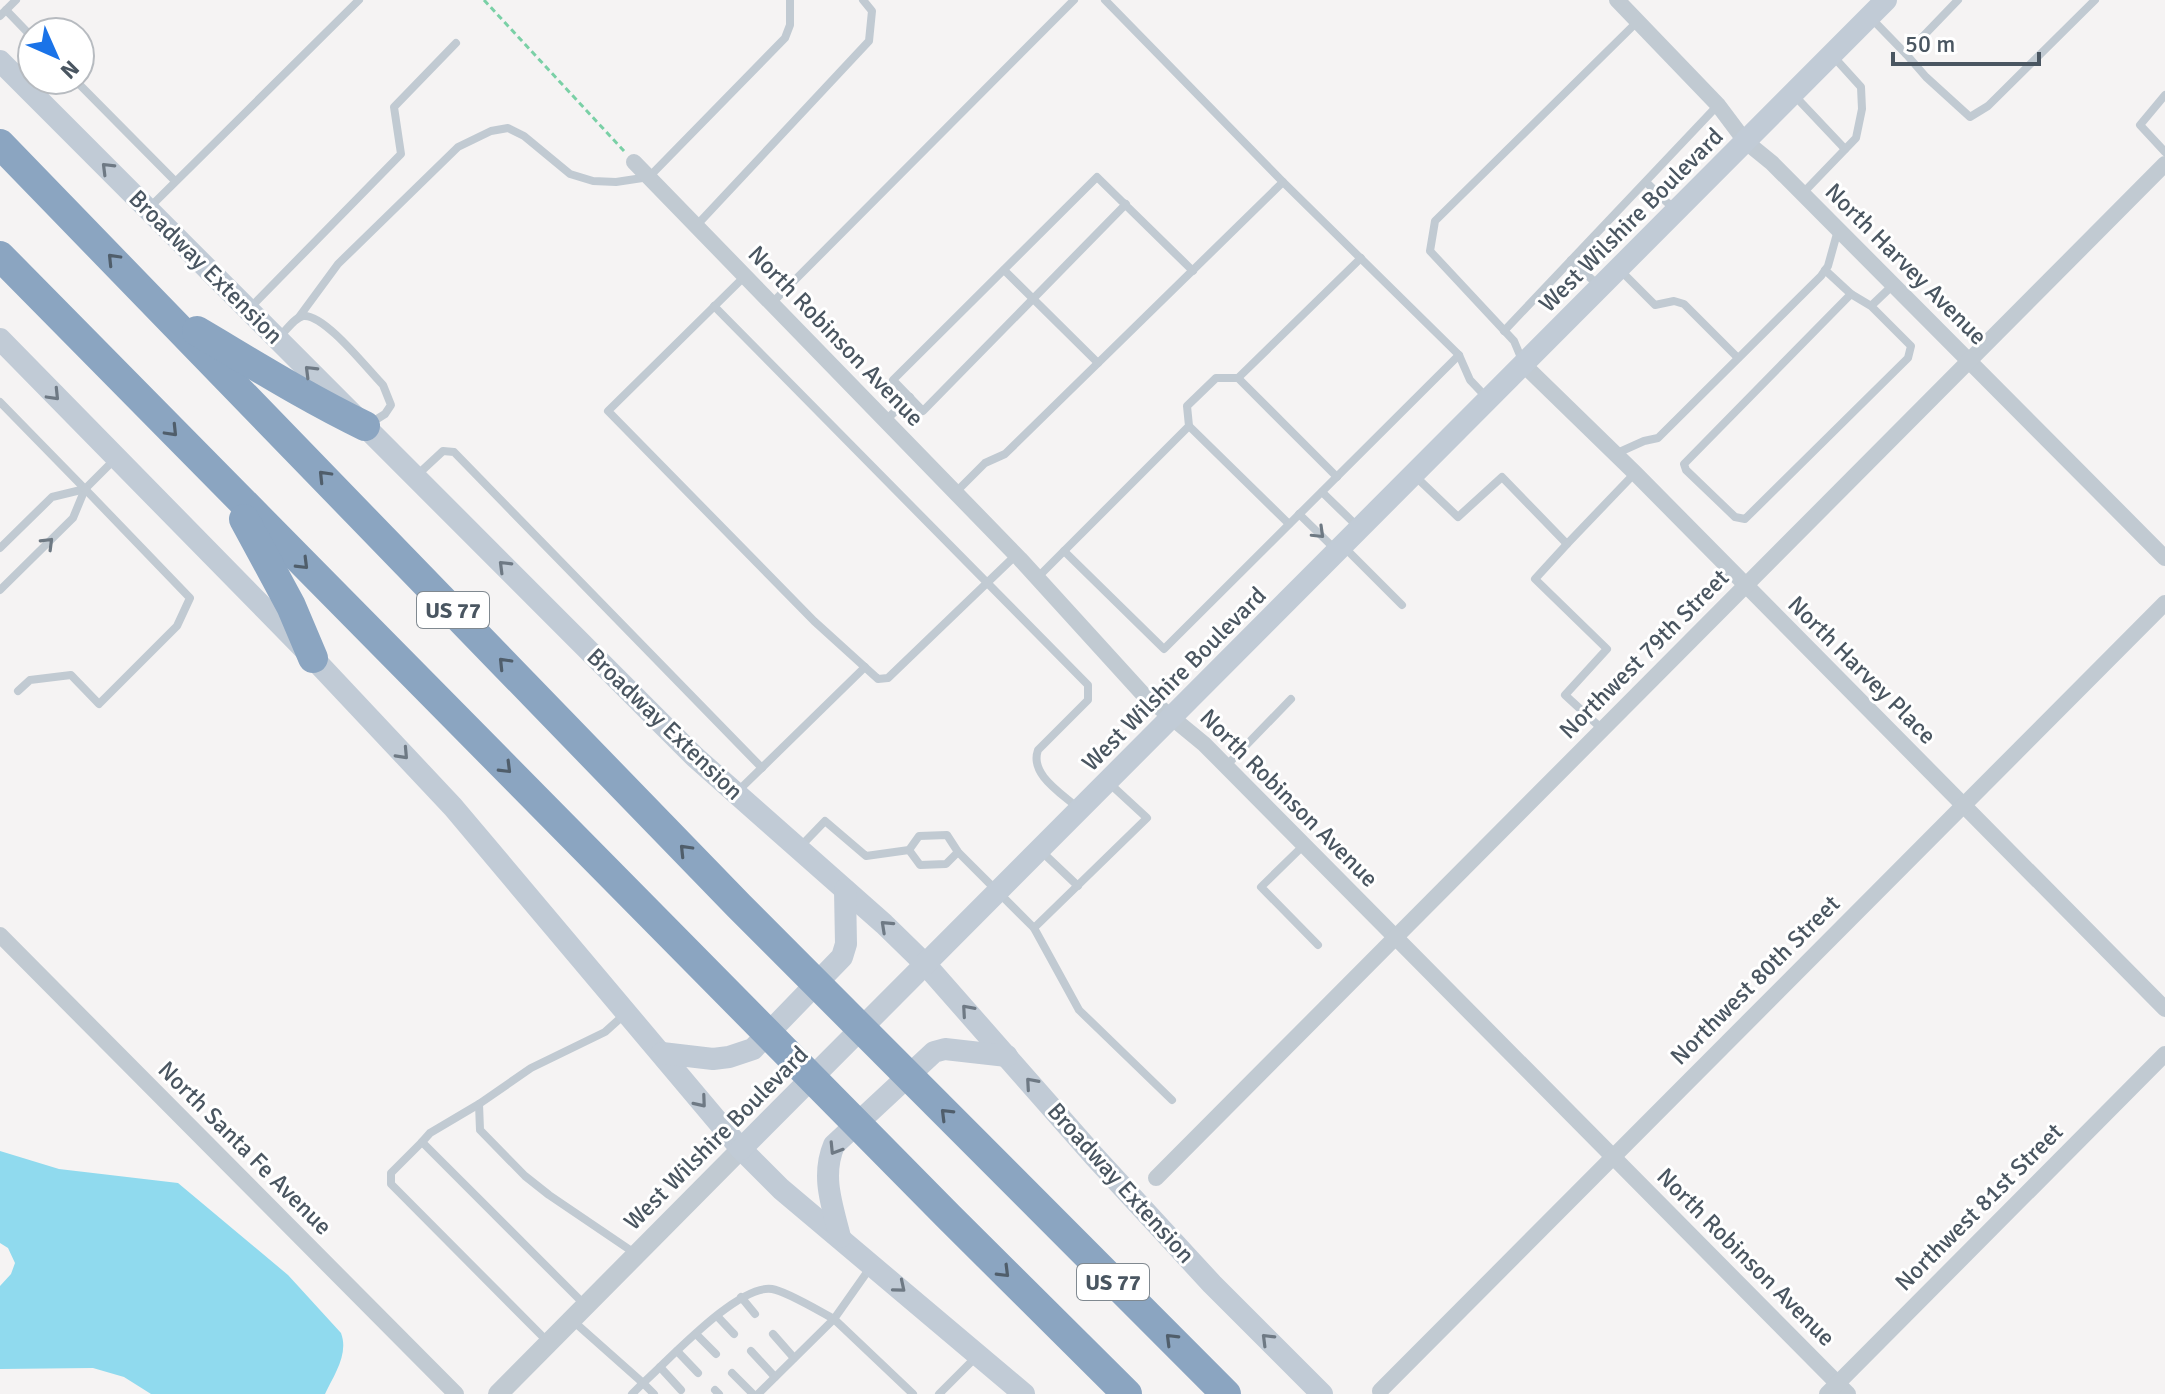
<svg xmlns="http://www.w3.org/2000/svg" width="2165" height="1394" viewBox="0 0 2165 1394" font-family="Signika,sans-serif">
  <rect width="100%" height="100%" fill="#f5f3f3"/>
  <path fill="#90daee" d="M0,1151L59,1169L178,1183L288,1275L341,1333C349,1354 334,1375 325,1394H151L124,1377L93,1368L0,1369V1286L11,1274L15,1263L8,1248L0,1243Z"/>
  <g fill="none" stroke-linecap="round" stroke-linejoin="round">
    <path stroke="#7ad0a6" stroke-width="3" stroke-dasharray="6 4" stroke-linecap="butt" d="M484,0L624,151"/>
    <g stroke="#c1cad2" stroke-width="8">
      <path d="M1105,0L1283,182L1459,355L1470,380L1488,399"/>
      <path d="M1958,0L1906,54L1926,77L1970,117L1988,106L2095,0"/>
      <path d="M6,10L32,37"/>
      <path d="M0,16L16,0"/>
      <path d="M1870,17L1906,54"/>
      <path d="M75,80L175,181"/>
      <path d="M1793,94L1845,149"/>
      <path d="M2165,95L2140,125L2165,152"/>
      <path d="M1646,182L1674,209"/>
      <path d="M1803,193L1856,138L1862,109L1861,87L1832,55"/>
      <path d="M1126,204L923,411L893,380L1097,177L1193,271"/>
      <path d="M149,208L359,0"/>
      <path d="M696,226L869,41L872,11L863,0"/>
      <path d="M1571,260L1600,287"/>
      <path d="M1004,270L1098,363"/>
      <path d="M1620,270L1655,305L1674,301L1684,304L1738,358"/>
      <path d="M1825,270L1851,294"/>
      <path d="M744,277L608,411L814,621L878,679L888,678L1016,555"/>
      <path d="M771,304L1074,0"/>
      <path d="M714,306L1088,685V700L1038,750C1029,775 1063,794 1079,809"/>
      <path d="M1871,306L1911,346L1908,358L1745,519L1735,517L1686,470L1684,464L1851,294L1871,306L1893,285"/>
      <path d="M249,309L401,154L394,107L456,43"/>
      <path d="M299,317L338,264L458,147L491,131L508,128L524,136L570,174L593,181L616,182L649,177L785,38L790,25V0"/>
      <path d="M1504,331L1718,105"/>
      <path d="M279,337C286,331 294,318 303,316C324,313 368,370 383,385L391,405L385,414L369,424"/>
      <path d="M1522,360L1514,341L1430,251L1435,221L1638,21"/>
      <path d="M1238,378L1337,477"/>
      <path d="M0,402L85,489L115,459"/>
      <path d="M885,421L910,397"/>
      <path d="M1189,426L1289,524"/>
      <path d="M1615,454L1644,441L1658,438L1821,276L1828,266L1838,230"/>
      <path d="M1415,476L1458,517L1502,477L1567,544L1635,473"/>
      <path d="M415,477L443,451L454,452L762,768"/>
      <path d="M1322,492L1357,526"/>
      <path d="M955,493L985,463L1005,454L1283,182"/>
      <path d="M1299,514L1336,550"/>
      <path d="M1567,544L1535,579L1607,649L1565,695L1602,729"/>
      <path d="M1344,547L1402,605"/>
      <path d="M0,548L52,497L85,489"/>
      <path d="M1064,551L1164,649L1459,355"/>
      <path d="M1037,578L1189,426L1187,406L1216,378H1238L1361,258"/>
      <path d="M0,590L73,518L85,489"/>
      <path d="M18,691L30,680L71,675L99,704L177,626L190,598L85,489"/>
      <path d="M1226,766L1291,699"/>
      <path d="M737,792L865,667"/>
      <path d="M1304,845L1261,887L1318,945"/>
      <path d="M799,848L825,821L866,856L909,850L919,836L947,835L958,852L1034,928L1079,1010L1172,1100"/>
      <path d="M909,850L920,865L946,864L958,852"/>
      <path d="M1041,851L1078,886"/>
      <path d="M1034,928L1147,818L1109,783"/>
      <path d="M625,1014L605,1032L531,1068L479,1104L480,1130L525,1176L549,1195L636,1254"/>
      <path d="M479,1104L430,1133L422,1142L585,1305"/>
      <path d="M422,1142L391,1173V1184L548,1342"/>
      <path d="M870,1268L834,1319L913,1394"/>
      <path d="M741,1297L755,1314"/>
      <path d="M717,1316L734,1334"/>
      <path d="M572,1320L643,1383L632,1394"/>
      <path d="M696,1334L716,1354"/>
      <path d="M773,1334L794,1358"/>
      <path d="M677,1351L698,1373"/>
      <path d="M751,1351L775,1377"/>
      <path d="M660,1367L681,1390"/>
      <path d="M732,1373L753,1394"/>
      <path d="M715,1390L719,1394"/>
      <path d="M654,1394L643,1383C669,1360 738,1284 772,1289C786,1291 819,1311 834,1319L758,1394"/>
      <path d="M939,1394L978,1355"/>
    </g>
    <g stroke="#c1cad2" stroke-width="16">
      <path d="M1617,0L1718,105L1745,141L1772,163L2165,558"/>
      <path d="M634,162L1020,559L1142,693L1204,744L1848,1394"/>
      <path d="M1524,365L1635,473L2165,1009"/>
      <path d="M0,935L456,1394"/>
      <path d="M1156,1178L2165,164"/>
      <path d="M1380,1391L2165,603"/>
      <path d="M1827,1394L2165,1054"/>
    </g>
    <path stroke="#c1cad2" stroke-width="20" d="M498,1394L741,1149"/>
    <g stroke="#c1cbd6" stroke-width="22">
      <path d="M0,61L695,757L884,924L926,965L1094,1156L1212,1284L1322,1394"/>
      <path d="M0,339L313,658L453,807L741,1149L781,1189L1024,1394"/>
      <path d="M662,1053L713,1059L729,1057L753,1049L842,957L846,944L845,890"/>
      <path d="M741,1149L1886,0"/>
      <path d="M840,1237C832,1205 821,1176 834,1145L934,1052L945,1049L1007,1056"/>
    </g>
    <g stroke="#8ba5c1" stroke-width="30">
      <path d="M0,144L739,906L1226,1394"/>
      <path d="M0,256L949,1217L1127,1394"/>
      <path d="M197,331C253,364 307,398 365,426"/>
      <path d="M244,519L291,606L313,658"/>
    </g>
  </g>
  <defs><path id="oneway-chevron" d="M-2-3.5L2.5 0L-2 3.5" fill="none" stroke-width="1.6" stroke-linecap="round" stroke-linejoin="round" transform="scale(2)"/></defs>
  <g stroke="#6e7984">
    <use href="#oneway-chevron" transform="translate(107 168) rotate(-135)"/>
    <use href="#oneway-chevron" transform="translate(310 371) rotate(-135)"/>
    <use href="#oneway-chevron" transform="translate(54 395) rotate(46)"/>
    <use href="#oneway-chevron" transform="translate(504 566) rotate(-135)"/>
    <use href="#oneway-chevron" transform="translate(403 754) rotate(47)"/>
    <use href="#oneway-chevron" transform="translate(886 926) rotate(-137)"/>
    <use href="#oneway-chevron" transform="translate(967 1010) rotate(-131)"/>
    <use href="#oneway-chevron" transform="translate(1031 1083) rotate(-131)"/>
    <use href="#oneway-chevron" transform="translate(701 1102) rotate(50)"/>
    <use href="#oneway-chevron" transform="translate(835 1149) rotate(122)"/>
    <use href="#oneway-chevron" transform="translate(900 1287) rotate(40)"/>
    <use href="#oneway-chevron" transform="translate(1267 1339) rotate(-135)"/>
  </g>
  <g stroke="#505e6b">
    <use href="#oneway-chevron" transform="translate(113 259) rotate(-134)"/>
    <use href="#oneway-chevron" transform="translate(172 431) rotate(46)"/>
    <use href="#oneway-chevron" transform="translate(324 476) rotate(-134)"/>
    <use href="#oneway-chevron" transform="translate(303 564) rotate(45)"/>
    <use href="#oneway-chevron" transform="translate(504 663) rotate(-134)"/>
    <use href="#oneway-chevron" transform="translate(506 768) rotate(45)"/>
    <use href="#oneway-chevron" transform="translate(685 850) rotate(-134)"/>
    <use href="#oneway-chevron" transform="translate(946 1114) rotate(-135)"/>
    <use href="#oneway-chevron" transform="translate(1004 1272) rotate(45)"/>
    <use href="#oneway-chevron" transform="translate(1171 1339) rotate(-135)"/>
  </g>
  <g stroke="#6e7983">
    <use href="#oneway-chevron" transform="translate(1319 533) rotate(44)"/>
    <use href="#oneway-chevron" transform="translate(48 543) rotate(-45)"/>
  </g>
  <g text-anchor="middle" stroke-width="6" stroke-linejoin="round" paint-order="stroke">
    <g fill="#fff" stroke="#808990" stroke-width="2">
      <rect x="417" y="592" width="72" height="36" rx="6"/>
      <rect x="1077" y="1264" width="72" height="36" rx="6"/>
    </g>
    <g font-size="22" font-weight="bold" fill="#4a5661">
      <text x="453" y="618">US 77</text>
      <text x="1113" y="1290">US 77</text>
    </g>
    <g font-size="24" fill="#4a5661" stroke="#fff">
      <text transform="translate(1631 220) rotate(-45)" y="8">West Wilshire Boulevard</text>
      <text transform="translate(1906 264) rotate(45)" y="8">North Harvey Avenue</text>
      <text transform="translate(206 267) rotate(45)" y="8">Broadway Extension</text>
      <text transform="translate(836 336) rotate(46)" y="8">North Robinson Avenue</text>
      <text transform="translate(1644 654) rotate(-45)" y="8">Northwest 79th Street</text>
      <text transform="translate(1862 670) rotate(45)" y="8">North Harvey Place</text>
      <text transform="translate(1174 679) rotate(-45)" y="8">West Wilshire Boulevard</text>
      <text transform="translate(665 724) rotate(44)" y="8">Broadway Extension</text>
      <text transform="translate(1289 798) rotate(45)" y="8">North Robinson Avenue</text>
      <text transform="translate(1755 980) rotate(-45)" y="8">Northwest 80th Street</text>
      <text transform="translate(716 1138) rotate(-45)" y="8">West Wilshire Boulevard</text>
      <text transform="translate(245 1148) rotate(45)" y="8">North Santa Fe Avenue</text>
      <text transform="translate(1121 1183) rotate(48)" y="8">Broadway Extension</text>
      <text transform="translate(1979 1207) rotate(-45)" y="8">Northwest 81st Street</text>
      <text transform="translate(1746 1257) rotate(45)" y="8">North Robinson Avenue</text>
    </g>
  </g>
  <g transform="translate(56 56) rotate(135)"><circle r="38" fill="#ffffff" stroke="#b7bbc0" stroke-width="2"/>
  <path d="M0-6L14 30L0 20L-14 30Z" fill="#1a73e8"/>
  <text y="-12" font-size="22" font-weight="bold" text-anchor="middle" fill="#4a5661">N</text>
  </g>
  <path d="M1893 52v12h146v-12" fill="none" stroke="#4a5661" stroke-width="4"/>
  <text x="1905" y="52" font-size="24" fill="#4a5661" stroke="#ffffff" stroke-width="6" paint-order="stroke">50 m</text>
</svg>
